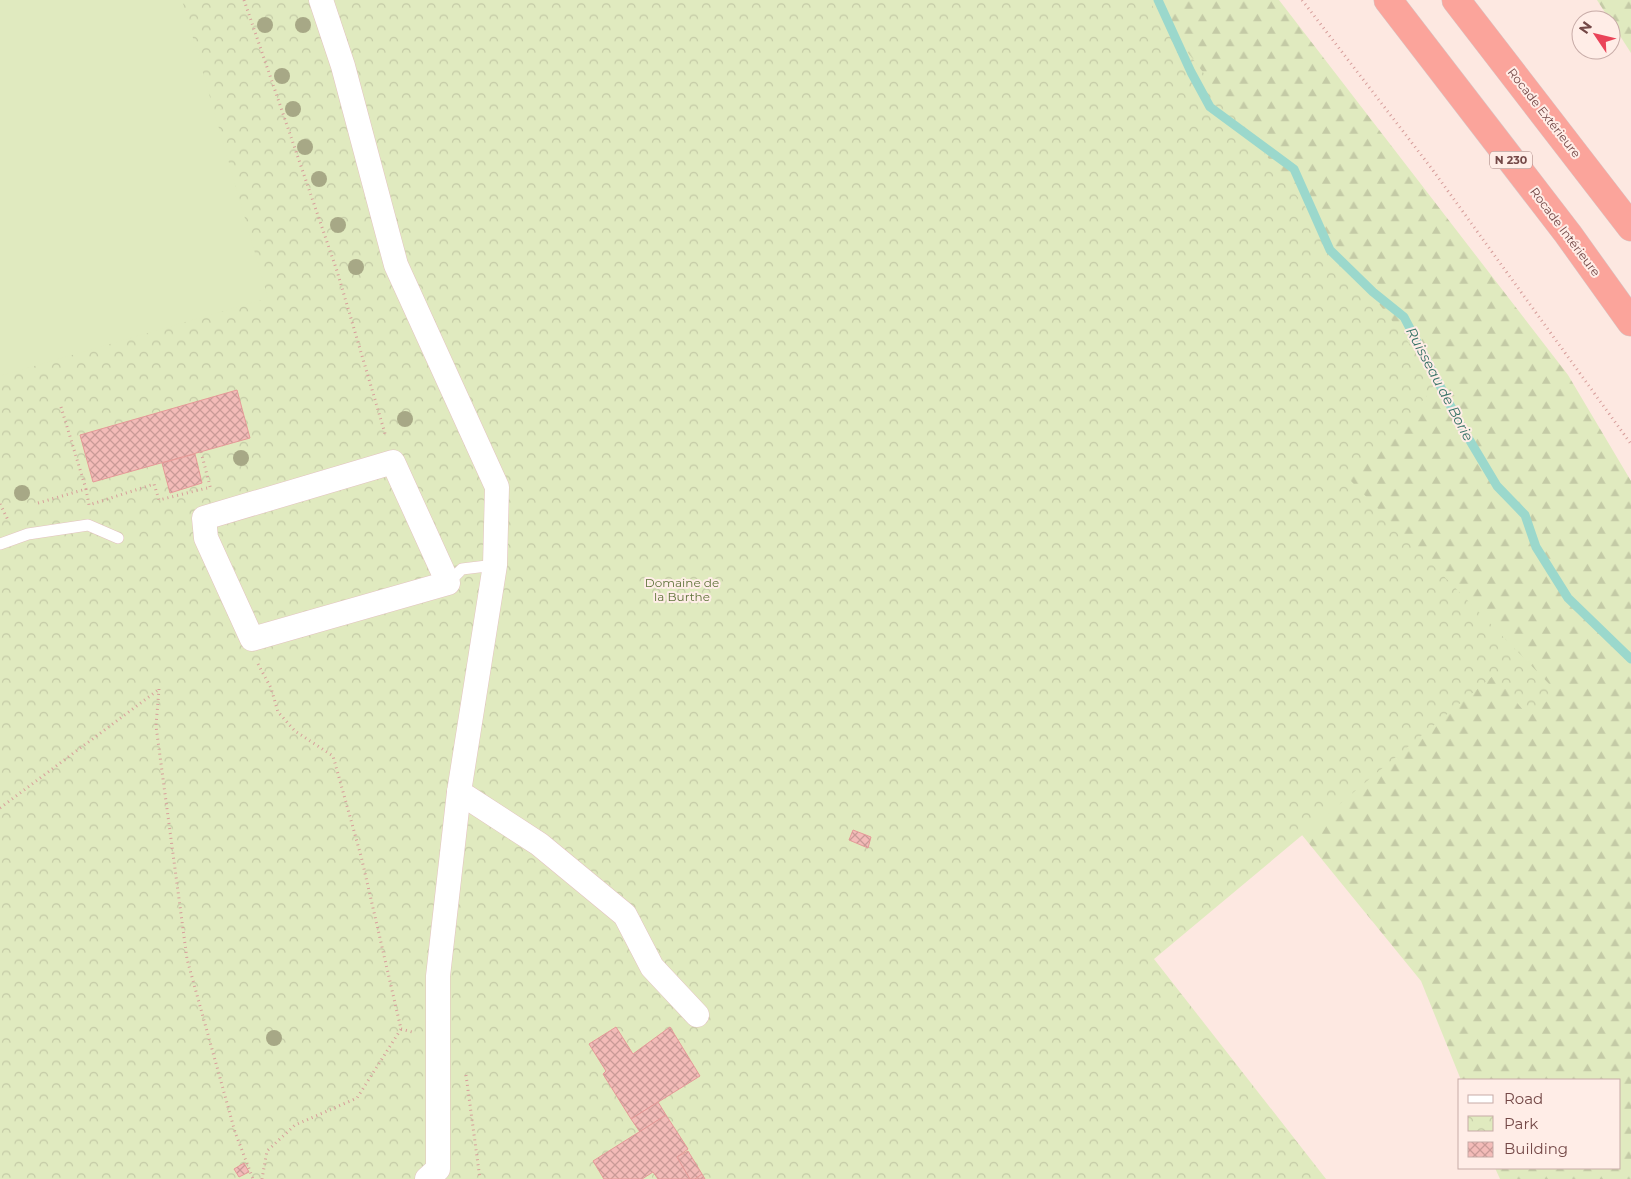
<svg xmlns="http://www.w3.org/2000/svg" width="1631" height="1179" viewBox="0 0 1631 1179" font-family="Montserrat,sans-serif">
  <defs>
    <pattern id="forest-firs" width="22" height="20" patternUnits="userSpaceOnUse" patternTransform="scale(1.25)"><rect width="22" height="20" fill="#e0eabf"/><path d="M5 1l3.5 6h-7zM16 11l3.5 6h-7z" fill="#c4caa6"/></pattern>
    <pattern id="park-crowns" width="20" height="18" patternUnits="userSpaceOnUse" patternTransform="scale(1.25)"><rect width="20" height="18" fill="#e0eabf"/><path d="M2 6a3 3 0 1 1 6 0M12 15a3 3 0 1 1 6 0" fill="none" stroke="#c4caa6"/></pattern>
    <pattern id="building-cross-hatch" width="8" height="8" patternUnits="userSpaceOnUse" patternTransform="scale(1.25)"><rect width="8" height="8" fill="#f3bbb8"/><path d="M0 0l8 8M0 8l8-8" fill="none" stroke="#c99a97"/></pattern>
  </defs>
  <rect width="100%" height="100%" fill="#fde8e1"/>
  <g fill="url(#forest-firs)">
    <path d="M710,0H1279L1568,375L1631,481V1179H1500L1495,1168H1620V1080H1461L1421,981L821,245Z"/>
    <path d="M1597,0H1631V53Z"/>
  </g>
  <path fill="url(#park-crowns)" d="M0,0H1148L1437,380L1426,397L1348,478L1557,692L1529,717L1494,675L1154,959L1326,1179H0Z"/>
  <path fill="#e0eabf" d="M0,0H182L268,298L0,376Z"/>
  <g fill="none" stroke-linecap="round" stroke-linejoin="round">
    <path stroke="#9bd8cc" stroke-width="9" d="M1158,0L1191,72L1210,107L1294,169L1330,250L1373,292L1404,317L1460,424L1497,486L1525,515L1536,547L1568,598L1631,659"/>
  </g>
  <g fill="url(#building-cross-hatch)" stroke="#e59a98">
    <path d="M237,390L250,438L93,482L80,435Z"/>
    <path d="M195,454L202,483L170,493L162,463Z"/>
    <path d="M853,830L871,837L868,848L849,840Z"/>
    <path d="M616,1027L633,1054L670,1027L700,1076L631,1119L603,1074L606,1071L589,1044Z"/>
    <path d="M658,1102L666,1115L640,1132L631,1119Z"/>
    <path d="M666,1115L688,1149L677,1157L690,1179H658L653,1172L642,1179H604L593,1161Z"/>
    <path d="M688,1151L702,1174L695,1179H690L677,1157Z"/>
    <path d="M244,1163L249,1172L239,1177L234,1169Z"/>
    <path d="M702,1174L705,1179H695Z"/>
  </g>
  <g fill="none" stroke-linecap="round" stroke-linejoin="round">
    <g stroke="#e3c3c0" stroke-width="12">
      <g id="service">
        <path d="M0,544L28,534L88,525L118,538"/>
        <path d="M448,583L462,569L495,565"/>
      </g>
    </g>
    <g stroke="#e3c3c0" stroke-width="25">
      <g id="minor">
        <path d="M321,0L343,66L396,265L497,487L495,565L459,792L438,976V1169L427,1179"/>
        <path d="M393,462L448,583L252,639L206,538L204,518Z"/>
        <path d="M459,792L539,844L625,915L652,967L697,1015"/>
      </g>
    </g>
    <g stroke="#d5c8c8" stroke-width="29">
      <g id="trunk">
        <path d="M1388,0L1568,234L1631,322"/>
        <path d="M1456,0L1631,227"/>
      </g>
    </g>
    <g stroke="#d79e9b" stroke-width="3" stroke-dasharray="1 4" stroke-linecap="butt">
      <path d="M244,0L337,271L386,437"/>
      <path d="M1302,0L1432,169L1631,444"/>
      <path d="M61,407L86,489"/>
      <path d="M201,452L211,490"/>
      <path d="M38,503L86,489L89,505L154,484L159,500L207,488"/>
      <path d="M0,504L8,520"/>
      <path d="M258,664L271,688L278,712L295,731L333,756L361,856L401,1029L357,1098L295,1125L267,1151L262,1179"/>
      <path d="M159,689L156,726L187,959L235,1132L253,1179"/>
      <path d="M0,808L158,690"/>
      <path d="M401,1029L412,1032"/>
      <path d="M466,1075L480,1179"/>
    </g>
    <use href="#service" stroke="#fff" stroke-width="11"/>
    <use href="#minor" stroke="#fff" stroke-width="24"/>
    <use href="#trunk" stroke="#fba49b" stroke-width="28"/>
  </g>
  <g fill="#a7a886">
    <circle cx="265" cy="25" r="8"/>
    <circle cx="303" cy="25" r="8"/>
    <circle cx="282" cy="76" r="8"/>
    <circle cx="293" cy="109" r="8"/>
    <circle cx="305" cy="147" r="8"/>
    <circle cx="319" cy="179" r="8"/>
    <circle cx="338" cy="225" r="8"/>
    <circle cx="356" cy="267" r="8"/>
    <circle cx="405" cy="419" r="8"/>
    <circle cx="241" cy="458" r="8"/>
    <circle cx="22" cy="493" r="8"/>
    <circle cx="274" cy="1038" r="8"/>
  </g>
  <g text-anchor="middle" stroke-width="4" stroke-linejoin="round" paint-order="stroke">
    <rect fill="#ffede7" stroke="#9e7a77" stroke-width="1" x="1490" y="151.5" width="42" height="17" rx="4"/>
    <g font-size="11" font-weight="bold" fill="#744847">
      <text x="1511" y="164">N 230</text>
    </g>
    <g font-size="12" fill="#744847" stroke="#ffede7">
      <text transform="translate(1544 113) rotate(52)" y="4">Rocade Extérieure</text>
      <text transform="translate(1565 232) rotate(53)" y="4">Rocade Intérieure</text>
    </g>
    <g font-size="12" fill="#61743c" stroke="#ffede7">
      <text x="682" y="587">Domaine de<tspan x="682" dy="14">la Burthe</tspan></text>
    </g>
    <g font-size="14" font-style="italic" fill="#387368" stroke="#ffede7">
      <text transform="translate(1440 384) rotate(62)" y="5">Ruisseau de Borie</text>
    </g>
  </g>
  <rect x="1458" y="1079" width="162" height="90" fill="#ffede7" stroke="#c7aba7"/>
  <rect x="1468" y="1095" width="25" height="8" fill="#ffffff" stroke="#c7aba7"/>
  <text x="1504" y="1104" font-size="15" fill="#744847">Road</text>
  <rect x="1468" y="1116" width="25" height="15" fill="url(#park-crowns)" stroke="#c7aba7"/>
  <text x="1504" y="1129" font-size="15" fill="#744847">Park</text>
  <rect x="1468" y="1142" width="25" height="15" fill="url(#building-cross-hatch)" stroke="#c7aba7"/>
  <text x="1504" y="1154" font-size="15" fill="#744847">Building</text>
  <g transform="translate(1596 35) rotate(305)"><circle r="24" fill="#ffede7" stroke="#c7aba7"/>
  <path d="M0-4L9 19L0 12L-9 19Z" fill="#ea4358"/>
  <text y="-8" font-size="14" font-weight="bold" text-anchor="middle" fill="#744847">N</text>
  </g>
</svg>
